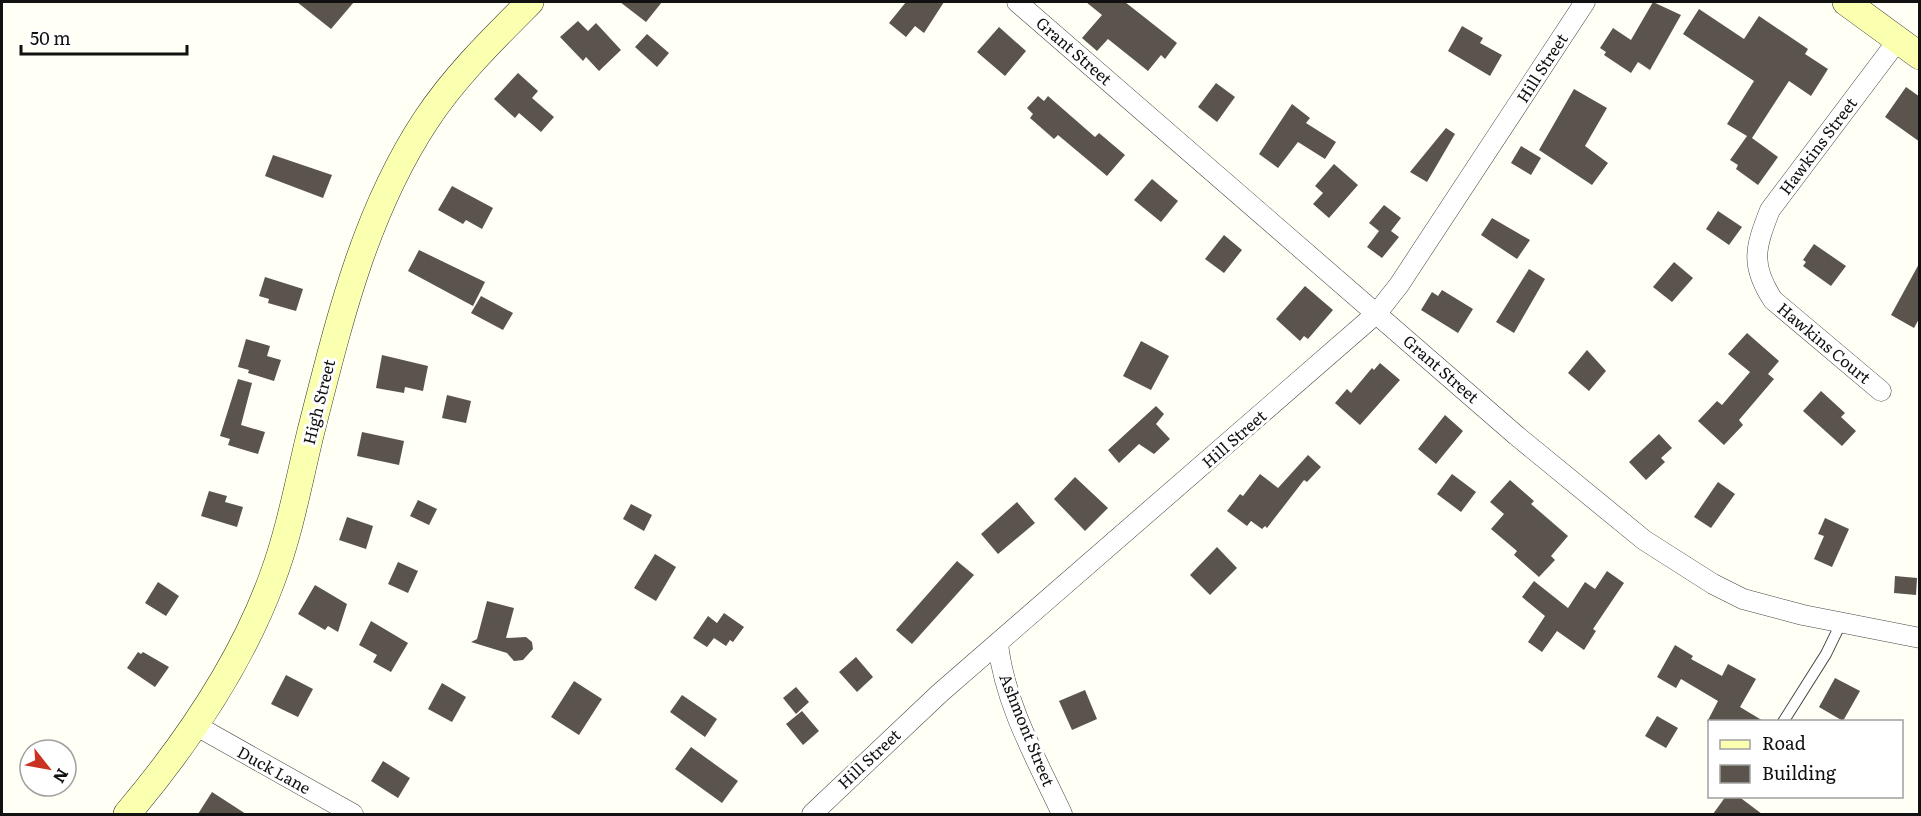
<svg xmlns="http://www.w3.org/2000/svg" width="1921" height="816" viewBox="0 0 1921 816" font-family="Literata,serif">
  <rect width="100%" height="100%" fill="#fffff5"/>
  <g fill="#5a544c">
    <path d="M297,2H354L331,29Z"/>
    <path d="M620,2H662L646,22Z"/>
    <path d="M906,2H944L924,33L915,26L906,37L889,23Z"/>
    <path d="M1086,2H1125L1177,43L1165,59L1161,55L1148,71L1108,39L1097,51L1082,38L1102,15Z"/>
    <path d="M1653,2L1681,15L1650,70L1638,62L1631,73L1604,55L1606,52L1600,48L1613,28L1631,40Z"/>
    <path d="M1699,9L1744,39L1759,16L1808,49L1805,54L1828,69L1811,96L1789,81L1752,138L1778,157L1758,185L1736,169L1738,165L1730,160L1747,136L1727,124L1754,81L1683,34Z"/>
    <path d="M578,21L588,31L596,23L621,50L599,71L586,57L583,61L560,37Z"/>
    <path d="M1462,26L1483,38L1480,43L1502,55L1490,76L1448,51Z"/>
    <path d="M999,27L1026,51L1005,76L977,52Z"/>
    <path d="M647,34L669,53L657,67L635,47Z"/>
    <path d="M518,73L538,91L532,98L554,117L541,132L519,113L515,118L494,99Z"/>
    <path d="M1216,83L1235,97L1217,122L1198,107Z"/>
    <path d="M1906,87L1920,97V142L1885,117Z"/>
    <path d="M1574,89L1607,108L1585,146L1608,163L1592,185L1539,150Z"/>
    <path d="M1038,96L1044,101L1048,96L1095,137L1099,133L1125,155L1107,176L1058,135L1054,139L1030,118L1033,114L1027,108Z"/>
    <path d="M1292,104L1310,118L1306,123L1336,142L1325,159L1298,142L1278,168L1259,154Z"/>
    <path d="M1446,128L1455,134L1427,182L1410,172Z"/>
    <path d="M1521,146L1541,158L1531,175L1511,163Z"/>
    <path d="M273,155L332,175L323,198L265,176Z"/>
    <path d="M1334,164L1358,185L1329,218L1313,204L1323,193L1315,186Z"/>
    <path d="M1152,179L1178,201L1161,222L1134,200Z"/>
    <path d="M452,186L493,208L482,229L466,220L463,224L438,210Z"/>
    <path d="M1384,205L1401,218L1391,231L1399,237L1382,258L1367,247L1379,231L1369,223Z"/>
    <path d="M1718,211L1742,227L1729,245L1706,229Z"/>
    <path d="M1492,218L1530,240L1517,259L1481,235Z"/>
    <path d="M1224,235L1242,250L1224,273L1205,259Z"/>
    <path d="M1814,244L1846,266L1831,286L1803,266L1806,262L1803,260Z"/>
    <path d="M419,250L485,282L473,306L408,271Z"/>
    <path d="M1674,262L1693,278L1672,302L1653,287Z"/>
    <path d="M1920,262V317L1914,328L1891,315Z"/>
    <path d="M1529,269L1545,279L1514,333L1496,322Z"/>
    <path d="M265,277L303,289L296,311L268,303L269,299L259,296Z"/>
    <path d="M1305,286L1333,310L1308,339L1304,336L1300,341L1276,319Z"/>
    <path d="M1442,290L1473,309L1458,333L1421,310L1432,292L1438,296Z"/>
    <path d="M481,296L513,313L503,330L471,313Z"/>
    <path d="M1747,333L1779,361L1768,374L1774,379L1739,420L1743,425L1724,445L1698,421L1717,401L1722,405L1750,372L1728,354Z"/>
    <path d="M246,339L270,346L267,356L281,360L274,381L248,373L249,370L238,367Z"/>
    <path d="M1141,341L1169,356L1151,390L1123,376Z"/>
    <path d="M1587,350L1606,371L1589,391L1568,373Z"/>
    <path d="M382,355L428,366L423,391L405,387L404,393L376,388Z"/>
    <path d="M1380,363L1400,380L1360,425L1335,403L1347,389L1351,393L1372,368L1374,370Z"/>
    <path d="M238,379L252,383L241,425L265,432L258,454L228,445L230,439L220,436Z"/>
    <path d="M1821,391L1845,413L1841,417L1856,431L1842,446L1803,411Z"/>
    <path d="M447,395L471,401L466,423L442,418Z"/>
    <path d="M1156,406L1164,414L1156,424L1170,439L1154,454L1139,444L1119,463L1108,450Z"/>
    <path d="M1445,415L1463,431L1436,464L1418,449Z"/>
    <path d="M362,432L404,441L399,465L357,456Z"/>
    <path d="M1659,434L1672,448L1661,458L1665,462L1646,480L1629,462Z"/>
    <path d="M1308,455L1321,467L1307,482L1304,480L1267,528L1265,526L1262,529L1251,521L1247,526L1227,511L1240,494L1243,496L1260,474L1278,488Z"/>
    <path d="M1452,474L1476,492L1461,512L1437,494Z"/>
    <path d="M1075,477L1108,508L1085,531L1054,499Z"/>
    <path d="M1510,480L1534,501L1531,504L1568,536L1551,556L1555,560L1539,577L1514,555L1517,551L1491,529L1504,514L1490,502Z"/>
    <path d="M1718,482L1735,494L1711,528L1694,517Z"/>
    <path d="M209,491L227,496L225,502L243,507L237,527L201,516Z"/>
    <path d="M418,500L437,509L429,525L410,516Z"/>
    <path d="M1017,502L1035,523L998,554L981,534Z"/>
    <path d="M631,504L652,515L644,531L623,519Z"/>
    <path d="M347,517L373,526L366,549L339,540Z"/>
    <path d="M1825,518L1849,529L1832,567L1814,559L1824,536L1818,534Z"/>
    <path d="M1217,547L1237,568L1210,595L1190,575Z"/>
    <path d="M655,554L676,567L656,601L634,588Z"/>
    <path d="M957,561L974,575L912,644L896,630Z"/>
    <path d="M398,562L418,571L408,593L388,584Z"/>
    <path d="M1607,571L1624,583L1593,629L1596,631L1584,650L1557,631L1542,652L1528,642L1545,616L1522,597L1534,581L1568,608L1585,582L1595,589Z"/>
    <path d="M1895,576L1917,578L1916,595L1894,593Z"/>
    <path d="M158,582L179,596L166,616L145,603Z"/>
    <path d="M315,585L347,604L338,632L328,626L325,630L298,614Z"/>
    <path d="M487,601L514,608L506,638L526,637L532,642L533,649L523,660L514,661L507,653L471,642L477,639Z"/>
    <path d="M724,613L744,627L733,642L730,640L726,646L714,638L707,647L693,638L708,616L717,623Z"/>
    <path d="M371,621L408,643L391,672L373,662L377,655L359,645Z"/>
    <path d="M1675,645L1693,656L1691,659L1722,676L1728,664L1756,679L1740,707L1765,722H1707L1718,701L1681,679L1676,688L1657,677Z"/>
    <path d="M138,652L141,654L143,652L169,667L155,687L127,668Z"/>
    <path d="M856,657L873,677L857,692L839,672Z"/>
    <path d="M286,675L313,689L298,717L271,704Z"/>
    <path d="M1835,678L1860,691L1843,721L1819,707Z"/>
    <path d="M574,681L602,699L579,735L551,717Z"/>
    <path d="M442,683L466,697L452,722L428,709Z"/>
    <path d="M796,687L809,702L796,714L783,698Z"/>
    <path d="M1085,690L1097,719L1072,730L1059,701Z"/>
    <path d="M682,695L717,719L705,737L670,712Z"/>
    <path d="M802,711L819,731L803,745L786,724Z"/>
    <path d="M1657,716L1678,728L1666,748L1645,736Z"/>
    <path d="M691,747L738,781L722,803L675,769Z"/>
    <path d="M383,761L410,778L398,798L371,781Z"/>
    <path d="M212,792L246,814H198Z"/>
    <path d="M1726,796H1738L1762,814H1713Z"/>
  </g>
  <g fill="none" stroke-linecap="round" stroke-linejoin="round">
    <g stroke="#444" stroke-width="12">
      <path id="lane" d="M1783,722L1826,654L1842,621"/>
    </g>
    <g stroke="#444" stroke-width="21">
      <g id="street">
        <path d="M1017,2L1517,436L1644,540L1713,584L1743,599L1803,615L1920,638"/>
        <path d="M1881,391L1773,300C1750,265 1755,248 1770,210L1898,40"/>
        <path d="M998,644C1005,705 1037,760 1062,814"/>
        <path d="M195,725L353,814"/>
        <path d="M812,814L940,693L1377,313L1399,285L1585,2"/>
      </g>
    </g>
    <g stroke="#333" stroke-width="28">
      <g id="secondary">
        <path d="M1846,2L1920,56"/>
        <path d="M127,814C186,744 240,666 272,579C290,531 299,480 311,431C339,322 364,214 426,120C455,76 494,38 530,2"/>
      </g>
    </g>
    <use href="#lane" stroke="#fff" stroke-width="10"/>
    <use href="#street" stroke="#fff" stroke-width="20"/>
    <use href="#secondary" stroke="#fbffb0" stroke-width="27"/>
  </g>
  <g text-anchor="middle" stroke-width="6" stroke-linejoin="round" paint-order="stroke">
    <g font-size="16" fill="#111" stroke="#fff">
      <text transform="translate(1074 51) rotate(41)" y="6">Grant Street</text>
      <text transform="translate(1542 68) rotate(-57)" y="6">Hill Street</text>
      <text transform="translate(1818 146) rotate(-53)" y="6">Hawkins Street</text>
      <text transform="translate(1824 343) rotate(40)" y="6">Hawkins Court</text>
      <text transform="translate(1441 369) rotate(41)" y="6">Grant Street</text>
      <text transform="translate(319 402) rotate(-76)" y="6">High Street</text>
      <text transform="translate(1234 439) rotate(-41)" y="6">Hill Street</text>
      <text transform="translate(1027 730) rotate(68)" y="6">Ashmont Street</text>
      <text transform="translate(869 759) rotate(-43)" y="6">Hill Street</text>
      <text transform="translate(274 770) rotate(29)" y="6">Duck Lane</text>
    </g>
  </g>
  <rect width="1921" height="816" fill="none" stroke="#111111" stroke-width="6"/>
  <rect x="1708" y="720" width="195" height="78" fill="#ffffff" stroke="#a0a0a0" stroke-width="1.5"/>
  <rect x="1720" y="740" width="30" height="9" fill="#fbffb0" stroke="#a0a0a0" stroke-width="1.5"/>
  <text x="1762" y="750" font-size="18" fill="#111111">Road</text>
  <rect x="1720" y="765" width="30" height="18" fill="#5a544c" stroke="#a0a0a0" stroke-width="1.5"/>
  <text x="1762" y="780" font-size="18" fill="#111111">Building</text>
  <g transform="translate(48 768) rotate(121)"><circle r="28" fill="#ffffff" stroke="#a0a0a0" stroke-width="1.5"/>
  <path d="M0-4.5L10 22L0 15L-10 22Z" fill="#ca331f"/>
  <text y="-9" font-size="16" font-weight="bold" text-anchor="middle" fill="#111111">N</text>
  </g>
  <path d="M21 45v9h166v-9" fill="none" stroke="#111111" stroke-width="3"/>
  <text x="30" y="45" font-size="18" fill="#111111" stroke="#ffffff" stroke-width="4.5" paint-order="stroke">50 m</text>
</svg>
